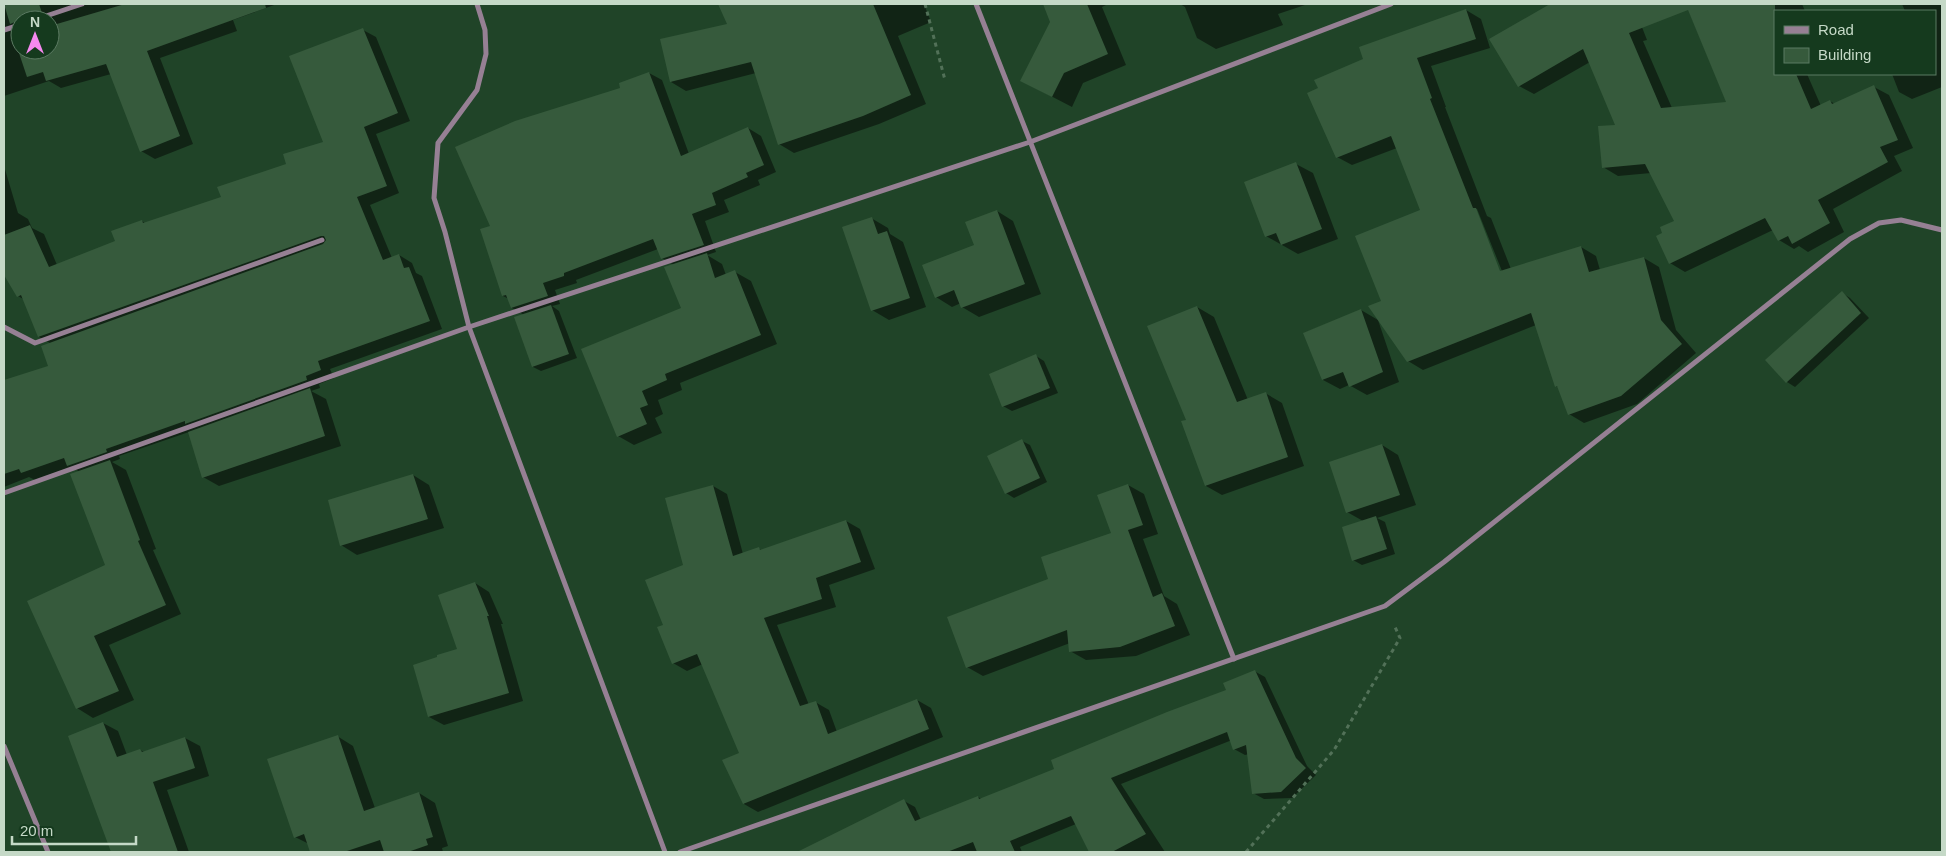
<svg xmlns="http://www.w3.org/2000/svg" width="1946" height="856" viewBox="0 0 1946 856" font-family="Arial,sans-serif">
  <rect width="100%" height="100%" fill="#204428"/>
  <g fill="#0007" fill-rule="evenodd">
    <path d="M4,4H277L233,20L237,31L160,58L193,144L155,159L141,151L111,74L61,88L49,81L4,96ZM20,20H50V50H20Z"/>
    <path d="M719,4H924L931,22L898,36L926,104L879,124L794,153L779,144L756,73L686,91L671,82L729,25Z"/>
    <path d="M1045,4H1108L1102,7L1126,65L1083,83L1072,107L1022,81L1051,22Z"/>
    <path d="M1180,4H1308L1278,14L1283,25L1216,49L1197,38L1185,7Z"/>
    <path d="M1568,4H1633L1647,40L1643,41L1672,108L1727,103L1686,4H1802L1805,11H1775V74H1807L1821,106L1830,101L1835,104L1874,87L1889,95L1913,148L1894,156L1902,171L1833,209L1844,232L1808,252L1799,246L1794,249L1779,240L1773,230L1685,272L1670,263L1676,221L1651,173L1618,176L1603,167L1617,126L1590,62L1534,94L1519,86L1521,22Z"/>
    <path d="M1902,4H1942V87L1912,99L1899,92L1892,74H1935V11H1905Z"/>
    <path d="M1466,10L1481,19L1490,48L1431,66L1446,107H1445L1487,216L1491,218L1511,269L1581,247L1596,256L1600,270L1644,258L1659,267L1676,330L1696,353L1637,404L1584,423L1569,414L1560,388L1556,386L1536,325L1423,370L1408,361L1382,302L1422,211L1397,148L1352,165L1337,157L1319,89L1364,59ZM1475,209H1477L1504,276L1501,277Z"/>
    <path d="M363,30L376,37L410,121L376,134L399,193L370,205L392,258L399,255L412,263L416,273L422,276L442,329L330,369L334,378L319,384L320,388L311,391L326,399L341,446L219,486L203,477L189,432L119,456L120,459L112,462L126,470L156,549L153,550L181,614L109,645L134,700L93,718L77,708L106,566L80,472L71,467L35,480L29,477L4,487V381L50,367V343L39,337L25,300L18,296L5,274L4,275V166L18,213L28,219L32,228L44,234L57,265L116,242L142,221L146,224L222,198L287,165L325,143Z"/>
    <path d="M649,73L662,80L689,154L748,128L761,136L776,172L758,180L760,185L724,200L729,212L705,221L716,252L707,255L722,264L726,275L735,272L751,281L777,344L680,383L682,390L658,400L663,414L655,418L662,433L634,445L618,436L682,309L674,265L662,258L658,249L576,280L577,283L555,290L560,304L552,306L559,311L577,358L541,371L533,367L524,315L512,308L509,299L503,296L492,227L622,89Z"/>
    <path d="M1296,164L1313,173L1338,239L1298,254L1266,236Z"/>
    <path d="M997,211L1013,221L1041,294L979,317L962,307L961,303L952,307L936,297L975,246Z"/>
    <path d="M871,218L888,228L890,234L903,242L926,307L889,320L872,310Z"/>
    <path d="M1842,293L1850,298L1869,318L1795,387L1787,382L1767,360Z"/>
    <path d="M1197,307L1214,317L1248,400L1265,393L1282,403L1304,466L1222,495L1206,486L1188,421Z"/>
    <path d="M1361,310L1378,320L1399,382L1367,395L1349,385L1340,389L1323,380L1304,333Z"/>
    <path d="M1036,356L1044,361L1058,393L1012,411L1003,406Z"/>
    <path d="M1022,441L1030,445L1047,482L1014,498L1006,493Z"/>
    <path d="M1382,445L1398,455L1416,505L1377,518L1385,522L1395,554L1362,565L1353,560L1363,521L1347,512Z"/>
    <path d="M413,475L429,485L444,528L357,555L341,545Z"/>
    <path d="M1128,485L1144,494L1158,534L1143,539L1164,596L1177,604L1190,635L1136,656L1086,660L1070,651V643L983,676L967,667L1050,580L1113,534Z"/>
    <path d="M713,486L727,494L743,554L759,549L763,551L846,521L860,529L875,569L829,585L836,607L777,625L809,705L815,702L829,710L837,732L917,700L931,708L943,737L758,812L744,804L740,753L703,664L687,671L673,663L665,625Z"/>
    <path d="M475,583L489,592L503,624H501L523,701L444,725L429,717L458,650Z"/>
    <path d="M1254,671L1265,677L1307,766L1316,775L1292,798L1264,799L1253,793L1249,754L1245,755L1234,749L1232,740L1121,784L1165,852H1091L1076,824L1020,847L1022,852H842L834,836L904,801L915,807L921,820L978,797L982,799L1056,770L1228,691Z"/>
    <path d="M103,723L118,731L127,755L140,750L144,752L185,738L200,746L209,776L167,790L189,852H137L130,835Z"/>
    <path d="M337,736L353,746L375,808L419,793L435,803L448,846L442,848L443,852H311L309,844L295,837Z"/>
  </g>
  <g fill="#365a3c" fill-rule="evenodd">
    <path d="M4,4H39L42,13L32,16L30,20H20L10,24Z"/>
    <path d="M125,4H265L266,8L147,51L180,136L140,152L106,64L46,81L43,72L27,77L12,32L20,30V50H50V26Z"/>
    <path d="M718,4H873L911,95L863,116L778,145L751,62L670,82L660,39L727,24Z"/>
    <path d="M1043,4H1087L1108,54L1064,73L1052,97L1020,81L1050,22Z"/>
    <path d="M1550,4H1775V74H1796L1811,109L1830,100L1832,104L1874,85L1898,140L1880,147L1888,162L1818,200L1830,223L1792,244L1788,236L1778,241L1765,218L1669,264L1656,236L1662,233L1660,227L1674,221L1645,164L1602,168L1598,126L1615,125L1583,49L1518,87L1489,39ZM1688,10L1726,102L1661,108L1629,33Z"/>
    <path d="M1466,9L1476,39L1417,58L1432,98L1430,99L1473,208H1476L1500,271L1581,246L1589,272L1644,257L1661,320L1682,344L1621,396L1568,415L1557,386L1555,387L1531,313L1407,362L1368,306L1381,301L1355,236L1420,210L1391,136L1336,158L1307,93L1318,88L1314,80L1363,59L1359,47Z"/>
    <path d="M363,28L398,113L364,127L387,186L357,197L383,260L399,254L404,268L409,267L430,321L318,361L321,370L306,376L307,380L185,424V421L106,449L107,452L67,466L64,458L21,473L19,469L4,474V380L48,366L41,346L323,244L326,240L324,236H321L38,337L21,295L17,297L4,275V235L30,225L49,267L115,241L111,231L142,220L143,223L221,197L217,187L286,164L283,154L323,142L289,56Z"/>
    <path d="M649,72L681,156L748,127L764,165L746,173L748,177L712,193L716,205L692,214L704,245L661,259L653,239L564,273V276L543,283L548,296L511,308L506,295L502,296L480,229L490,226L455,147L515,121L620,88L619,83Z"/>
    <path d="M1296,162L1322,229L1281,245L1276,233L1265,237L1244,182Z"/>
    <path d="M997,210L1025,284L961,308L954,290L935,298L922,265L974,245L965,222Z"/>
    <path d="M872,217L878,234L887,231L910,298L871,311L842,227Z"/>
    <path d="M707,253L715,278L735,270L761,335L665,374L667,380L642,391L648,405L640,408L647,424L617,437L581,349L681,308L664,267Z"/>
    <path d="M1842,291L1861,313L1786,383L1765,360Z"/>
    <path d="M551,305L569,354L532,367L514,317Z"/>
    <path d="M1197,306L1237,402L1266,392L1288,457L1205,486L1181,421L1186,420L1147,326Z"/>
    <path d="M1361,309L1383,372L1349,387L1343,372L1322,380L1303,333Z"/>
    <path d="M1036,354L1050,388L1002,407L989,374Z"/>
    <path d="M310,388L325,436L202,478L188,432Z"/>
    <path d="M1022,439L1040,478L1005,494L987,456Z"/>
    <path d="M1382,444L1400,495L1346,513L1329,462Z"/>
    <path d="M110,460L140,540L138,541L166,605L94,636L119,691L76,709L27,601L105,565L70,474Z"/>
    <path d="M413,474L428,519L340,546L328,500Z"/>
    <path d="M1128,484L1143,525L1128,530L1153,597L1162,593L1175,626L1120,647L1069,652L1067,630L966,668L947,617L1048,579L1041,557L1111,533L1097,495Z"/>
    <path d="M713,485L733,556L759,547L760,550L846,520L861,562L816,578L822,599L764,618L800,706L816,701L828,734L917,699L929,729L743,804L722,760L739,753L697,654L672,664L657,627L663,625L645,580L683,565L665,498Z"/>
    <path d="M1376,516L1387,549L1352,561L1342,527Z"/>
    <path d="M475,582L489,616H487L509,693L428,717L413,665L437,657V655L457,649L438,595Z"/>
    <path d="M1255,670L1296,758L1306,768L1281,792L1252,794L1246,745L1233,750L1227,732L1111,778L1146,834L1112,852H1089L1071,816L1010,841L1015,852H977L973,842L947,852H797L904,799L915,821L978,796L979,799L1054,769L1051,760L1167,712L1226,690L1223,683Z"/>
    <path d="M103,722L117,757L140,749L142,752L185,737L195,768L153,782L178,852H111L68,736Z"/>
    <path d="M338,735L364,811L419,792L433,837L426,839L428,845L408,852H384L380,840L344,852H310L304,834L294,838L267,759Z"/>
  </g>
  <g fill="none" stroke-linecap="round" stroke-linejoin="round">
    <g stroke="#527158" stroke-width="3" stroke-dasharray="4 4" stroke-linecap="butt">
      <path d="M925,4L945,80"/>
      <path d="M1246,852L1334,750L1400,638L1395,627"/>
    </g>
    <g stroke="#968094" stroke-width="5">
      <path d="M477,4L485,30L486,54L477,90L438,143L434,198L445,232L469,327L665,852"/>
      <path d="M976,4L1234,659"/>
      <path d="M34,20L82,4"/>
      <path d="M4,30L20,25"/>
      <path d="M4,327L35,343L322,240"/>
      <path d="M4,493L469,327L1030,142L1391,4"/>
      <path d="M4,746L48,852"/>
      <path d="M680,852L1385,606L1444,562L1850,239L1879,223L1901,220L1942,230"/>
    </g>
  </g>
  <rect width="1946" height="856" fill="none" stroke="#c5d9c7" stroke-width="10"/>
  <rect x="1774" y="10" width="162" height="65" fill="#153a1e" stroke="#5b7a62"/>
  <rect x="1784" y="26" width="25" height="8" fill="#968094" stroke="#5b7a62"/>
  <text x="1818" y="35" font-size="15" fill="#c5d9c7">Road</text>
  <rect x="1784" y="48" width="25" height="15" fill="#365a3c" stroke="#5b7a62"/>
  <text x="1818" y="60" font-size="15" fill="#c5d9c7">Building</text>
  <g transform="translate(35 35)"><circle r="24" fill="#153a1e" stroke="#5b7a62"/>
  <path d="M0-4L9 19L0 12L-9 19Z" fill="#f589ef"/>
  <text y="-8" font-size="14" font-weight="bold" text-anchor="middle" fill="#c5d9c7">N</text>
  </g>
  <path d="M12 836v8h124v-8" fill="none" stroke="#c5d9c7" stroke-width="2.5"/>
  <text x="20" y="836" font-size="15" fill="#c5d9c7" stroke="#153a1e" stroke-width="4" paint-order="stroke">20 m</text>
</svg>
